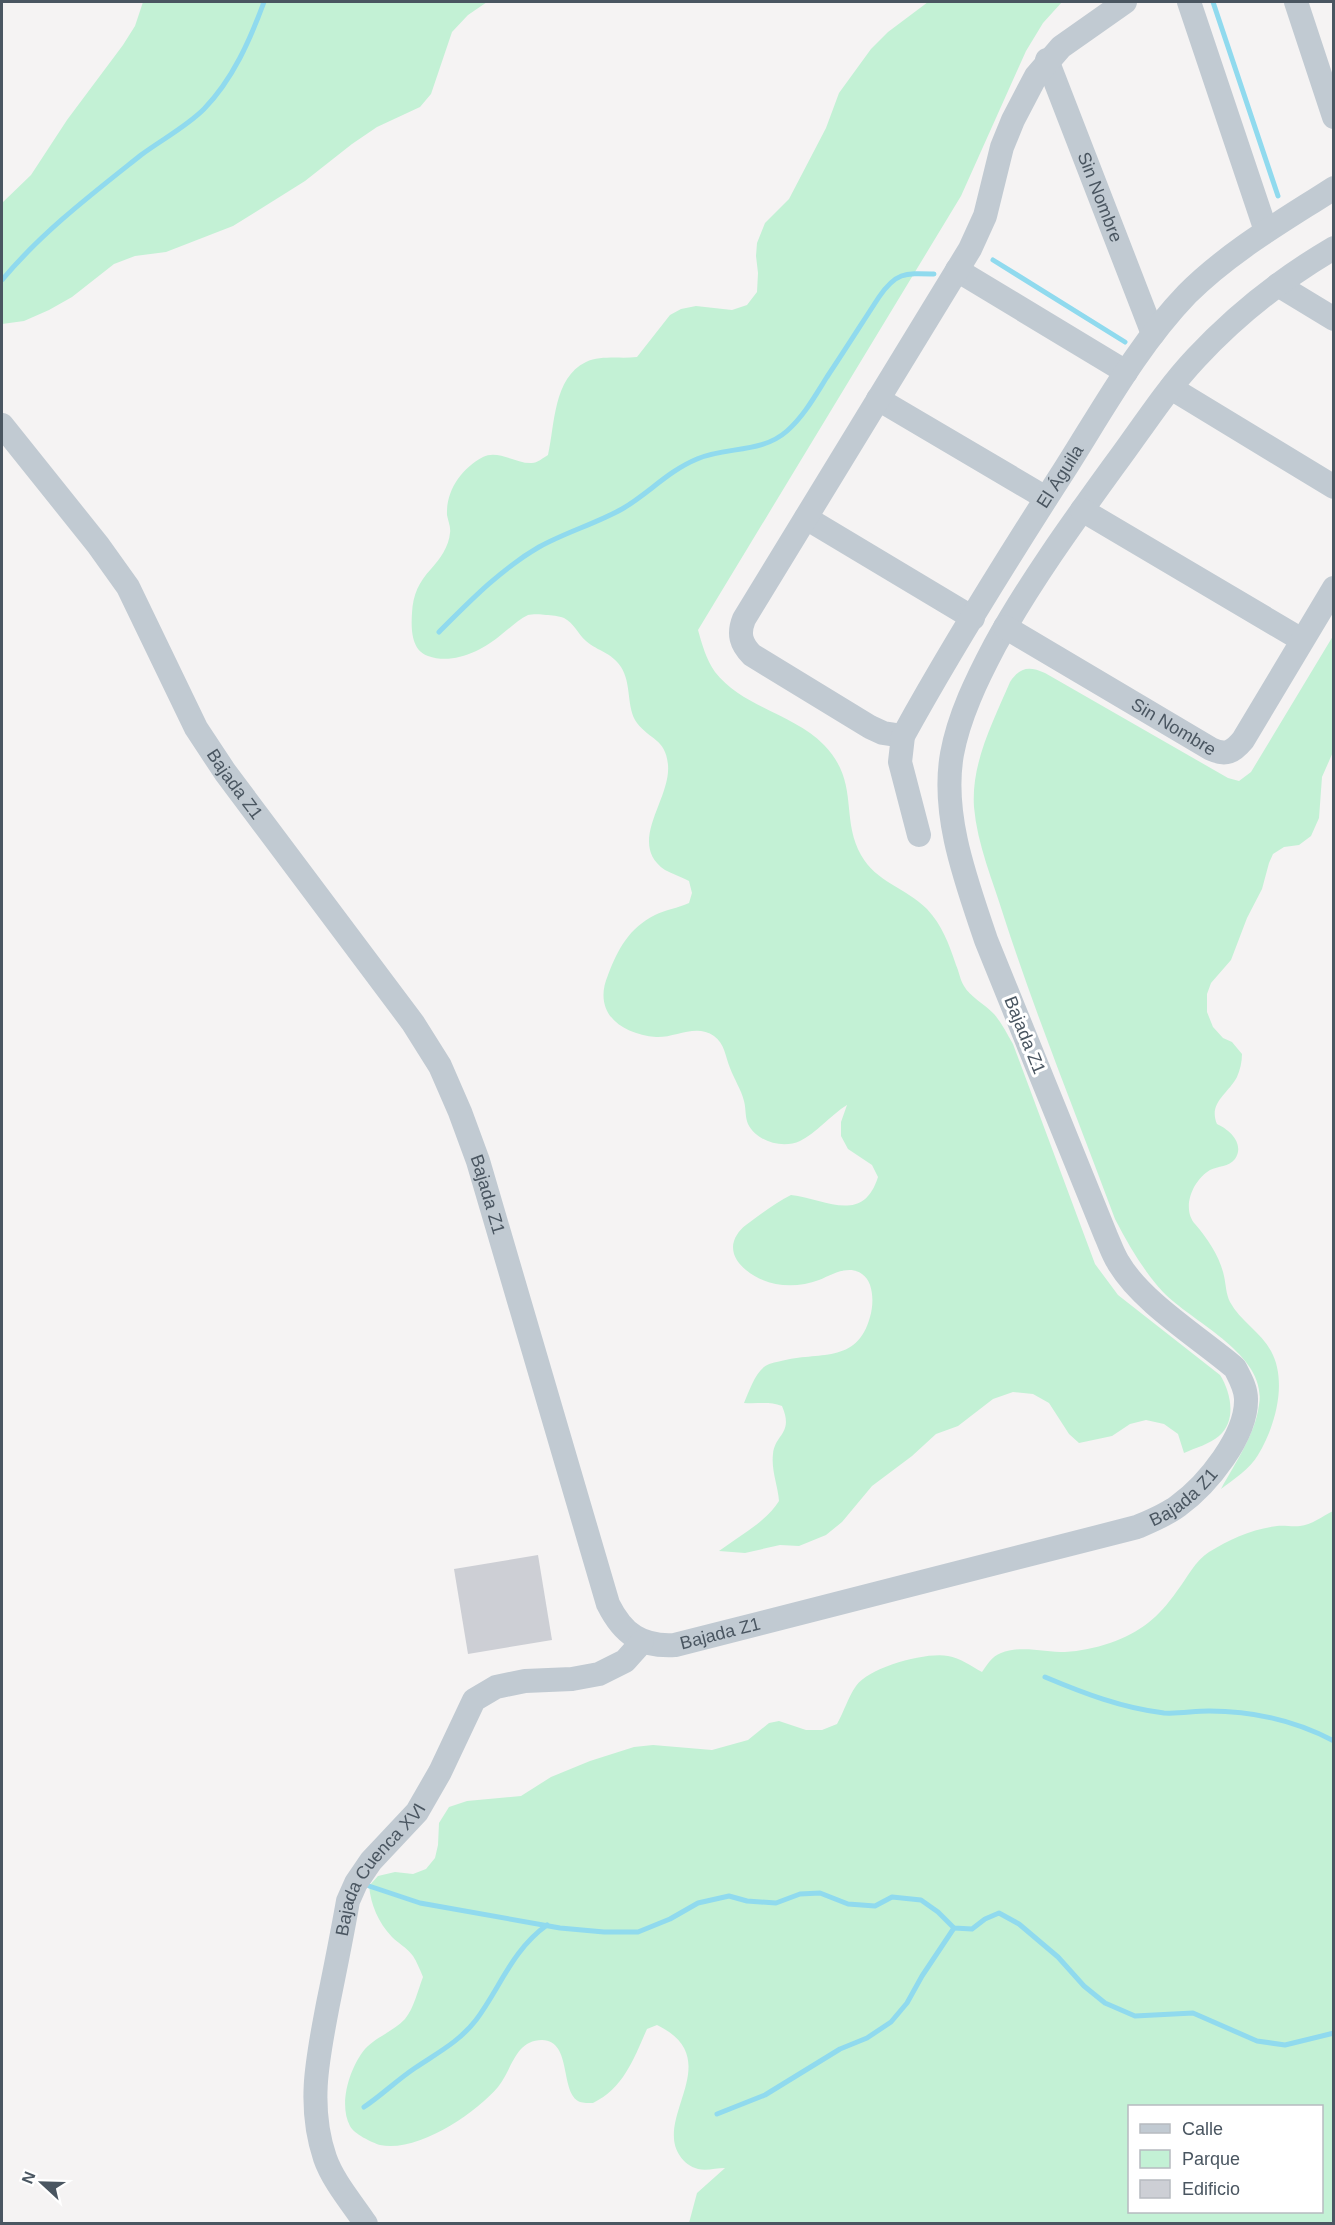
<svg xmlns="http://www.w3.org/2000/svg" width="1335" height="2225" viewBox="0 0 1335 2225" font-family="Helvetica,sans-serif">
  <rect width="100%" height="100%" fill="#f5f3f3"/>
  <g fill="#c3f1d5" fill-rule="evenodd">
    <path d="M143,2H487L468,15L452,32L431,94L420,107L377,127L352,144L305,181L233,226L166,252L135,256L114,264L72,297L49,310L24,321L2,324V203L31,175L67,120L123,45L135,26Z"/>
    <path d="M928,2H1062L1043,23L1026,51L961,196L698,630C702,644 706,659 715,672C742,707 794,714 824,745C860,782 840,817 861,855C876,882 906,888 927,909C942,925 949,944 956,965C959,971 960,980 964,986C970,997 985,1004 994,1014C1002,1023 1007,1034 1013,1044L1095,1264L1118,1295L1220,1375C1231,1392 1237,1421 1219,1436C1210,1444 1195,1448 1184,1453L1178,1434L1164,1424L1146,1420L1130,1424L1112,1436L1079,1443L1069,1434L1049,1403L1033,1394L1013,1392L993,1399L958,1426L936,1434L912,1456L872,1486L842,1522L826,1535L799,1546L780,1545L745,1553L719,1551C739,1536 765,1523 779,1501C778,1486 771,1470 773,1454C775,1434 794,1434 782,1406C769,1401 759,1404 744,1403C749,1392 754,1375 764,1367C767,1364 776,1362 781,1361C818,1351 857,1365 870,1317C874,1304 874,1282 862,1274C848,1264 832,1275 819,1280C795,1289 766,1287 746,1270C739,1264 733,1257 733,1247C733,1239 739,1230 746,1225C761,1214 775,1203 791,1195C825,1199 863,1225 878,1177L872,1165L848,1149L841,1136V1122L847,1105C832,1114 815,1134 800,1141C783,1149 757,1142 748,1124C745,1117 746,1108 744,1101C741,1089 734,1079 730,1068C725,1056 725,1044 714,1036C696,1023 675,1038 656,1037C621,1034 592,1013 608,975C618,949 629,928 655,915C665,910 678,908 689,903L692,893L689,881C682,877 672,874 665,870C626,843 671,800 668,765C666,739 650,740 637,723C626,708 632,684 621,667C611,652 599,652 586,641C578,634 574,623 564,618C559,616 551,615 546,615C541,614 532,614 528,615C519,619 510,628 502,634C482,651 453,665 428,656C411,650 411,628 412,613C413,594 419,582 431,569C440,559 449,546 450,533C451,527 448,521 447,515C446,490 462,468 483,457C498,449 516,464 532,463C537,463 543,458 548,455C555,425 553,378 586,362C601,355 621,359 637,357L670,315L681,309L696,306L732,310L747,305L757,292L758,273L756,256L757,243L765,223L789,199L826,128L839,93L871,49L888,32Z"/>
    <path d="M1333,636V752L1322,777L1319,818L1311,836L1299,845L1284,847L1273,854L1269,863L1262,889L1247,918L1231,960L1211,983L1207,994V1012L1213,1027L1223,1038L1232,1042L1242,1054C1242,1062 1240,1070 1237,1077C1228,1094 1208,1103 1217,1124C1230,1130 1245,1144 1235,1159C1229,1167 1218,1166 1210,1170C1193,1180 1181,1208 1195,1224C1208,1239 1220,1257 1224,1276C1226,1285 1226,1294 1230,1302C1240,1321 1261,1332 1271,1351C1288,1382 1275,1427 1258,1455C1250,1469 1234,1479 1221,1489C1235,1463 1255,1435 1259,1405C1268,1355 1193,1323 1163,1292C1143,1270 1129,1246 1115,1219C1078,1119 1037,1019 1004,917C993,881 977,844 974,807C971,763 993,722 1010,682C1020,667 1029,666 1045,673L1228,778L1239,781L1251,772Z"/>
    <path d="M1333,1511V2223H689L697,2193L725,2168C716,2168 707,2171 698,2169C690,2167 684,2162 680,2156C653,2117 728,2059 657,2025L647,2029C634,2058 624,2088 593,2103C589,2103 583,2103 580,2102C559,2093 573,2041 542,2040C515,2040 512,2070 498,2087C475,2114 417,2153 380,2145C371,2142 354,2134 350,2126C338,2104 350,2067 365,2049C376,2037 394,2031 405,2019C414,2008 418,1990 423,1977C420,1970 417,1962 413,1956C406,1947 398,1943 392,1937C378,1922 371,1905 369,1886L378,1876L395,1872L413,1874L426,1869L435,1858L438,1845L439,1823L449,1807L467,1801L521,1796L551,1777L590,1761L634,1747L653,1745L712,1750L748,1740L769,1723L779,1721L806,1730H822L837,1724C844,1712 848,1697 856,1686C870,1667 925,1652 948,1656C960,1658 971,1666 982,1672C987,1665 992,1656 1001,1653C1020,1645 1045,1652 1065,1652C1080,1651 1095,1648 1110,1643C1141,1632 1158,1618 1177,1591C1187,1578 1195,1561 1209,1552C1230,1539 1252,1529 1277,1526C1284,1525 1292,1527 1300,1526C1311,1525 1323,1516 1333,1511ZM1322,2106V2212H1130V2106Z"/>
  </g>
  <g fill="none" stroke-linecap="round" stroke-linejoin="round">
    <g stroke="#90daee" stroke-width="5">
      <path d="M1213,2L1278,196"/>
      <path d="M993,260L1125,342"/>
      <path d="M2,280C42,232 92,194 141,155C161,140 186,127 204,109C233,79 250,40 264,2"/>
      <path d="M439,632C470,601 501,569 539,547C566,532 595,524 622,509C648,494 668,471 697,459C726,446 761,454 787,431C804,416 815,396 827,377C845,350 862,323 879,297C896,272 905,273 934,274"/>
      <path d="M1045,1677C1083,1693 1122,1708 1164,1713C1179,1714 1194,1711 1209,1711C1252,1711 1296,1721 1334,1741"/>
      <path d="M369,1886L420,1903L560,1928L604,1932H638L670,1919L698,1903L729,1896L747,1901L776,1903L800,1894L820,1893L848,1904L875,1906L892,1897L921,1900L938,1912L954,1928L972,1929L985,1919L999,1913L1019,1924L1058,1957L1084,1986L1105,2003L1135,2016L1193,2013L1257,2041L1285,2045L1334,2033"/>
      <path d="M364,2107C382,2095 397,2080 415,2068C437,2053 459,2042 476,2020C500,1988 512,1950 547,1925"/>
      <path d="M717,2114L765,2095L840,2049L867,2038L891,2022L907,2003L922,1976L954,1928"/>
    </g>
  </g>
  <path fill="#cdcfd5" d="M538,1555L552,1640L468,1654L454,1569Z"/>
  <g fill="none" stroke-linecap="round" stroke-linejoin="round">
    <g stroke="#c1cad2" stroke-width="24">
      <path d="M1189,2L1266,231"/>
      <path d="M1296,2L1334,117"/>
      <path id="s1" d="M1047,60L1153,334"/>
      <path d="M957,270L1126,372"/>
      <path d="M1278,285L1334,319"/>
      <path d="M1171,388L1334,487"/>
      <path d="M878,399L1046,498"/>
      <path id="s2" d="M2,425L98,545L128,587L196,728L225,772L413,1023L440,1066L460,1112L478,1161L608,1604C623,1634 641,1647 675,1645L1137,1527C1151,1521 1166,1515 1178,1506C1207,1485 1247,1436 1246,1399C1246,1388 1240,1378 1235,1368C1200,1338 1141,1302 1118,1262C1113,1254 1110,1245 1106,1236L986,940C967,883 941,816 952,754C959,716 977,679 995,645C1030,582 1071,525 1113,467C1140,431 1165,391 1196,358C1236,315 1283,278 1334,248"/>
      <path d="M1082,510L1302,640"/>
      <path d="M806,518L973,618"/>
      <path id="s3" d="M1005,627L1211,749C1226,756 1233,752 1243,740L1334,588"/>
      <path d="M903,736L883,733L870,727L752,655C741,644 738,634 744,619L970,249L985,216L1002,147L1013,120L1036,76L1061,47L1125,2"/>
      <path id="s4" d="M919,835L900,762L903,736C953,645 1009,556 1065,469C1103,409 1138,345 1187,294C1230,251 1283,221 1334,188"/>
      <path id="s5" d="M366,2224C352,2203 333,2181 325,2158C307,2105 318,2057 328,2004C335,1970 342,1935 348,1901L356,1883L371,1861L417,1812L440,1772L474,1700L496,1687L525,1681L572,1679L599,1674L625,1661L642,1642"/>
    </g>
  </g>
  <g text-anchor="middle" stroke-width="6" stroke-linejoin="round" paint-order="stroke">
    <g font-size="18" fill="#4a5661" stroke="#fff">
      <text dy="6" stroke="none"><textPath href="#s1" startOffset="147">Sin Nombre</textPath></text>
      <text dy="6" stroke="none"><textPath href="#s4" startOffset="405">El Águila</textPath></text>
      <text dy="6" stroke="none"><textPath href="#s3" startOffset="196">Sin Nombre</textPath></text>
      <text dy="6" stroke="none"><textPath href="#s2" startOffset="430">Bajada Z1</textPath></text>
      <text transform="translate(1025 1035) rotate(68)" y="6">Bajada Z1</text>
      <text dy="6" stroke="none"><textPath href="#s2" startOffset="916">Bajada Z1</textPath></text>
      <text dy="6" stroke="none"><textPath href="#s2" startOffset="1960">Bajada Z1</textPath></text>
      <text dy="6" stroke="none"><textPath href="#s2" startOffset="1474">Bajada Z1</textPath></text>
      <text dy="6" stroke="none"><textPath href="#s5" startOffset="382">Bajada Cuenca XVI</textPath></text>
    </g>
  </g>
  <rect width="1335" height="2225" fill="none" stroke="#4a5661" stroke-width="6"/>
  <rect x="1128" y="2105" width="195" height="108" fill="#ffffff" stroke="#b7bbc0" stroke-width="1.5"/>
  <rect x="1140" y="2124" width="30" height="9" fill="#c1cad2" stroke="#b7bbc0" stroke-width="1.5"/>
  <text x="1182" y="2135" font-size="18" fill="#4a5661">Calle</text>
  <rect x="1140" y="2150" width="30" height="18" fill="#c3f1d5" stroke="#b7bbc0" stroke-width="1.5"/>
  <text x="1182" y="2165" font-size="18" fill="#4a5661">Parque</text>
  <rect x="1140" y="2180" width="30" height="18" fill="#cdcfd5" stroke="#b7bbc0" stroke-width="1.5"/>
  <text x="1182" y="2195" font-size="18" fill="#4a5661">Edificio</text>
  <g transform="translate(42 2183) rotate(292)" stroke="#ffffff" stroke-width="4.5" paint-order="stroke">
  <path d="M0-4.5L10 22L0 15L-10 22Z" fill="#4a5661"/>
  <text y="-9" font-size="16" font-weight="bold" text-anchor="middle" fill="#4a5661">N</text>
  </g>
</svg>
